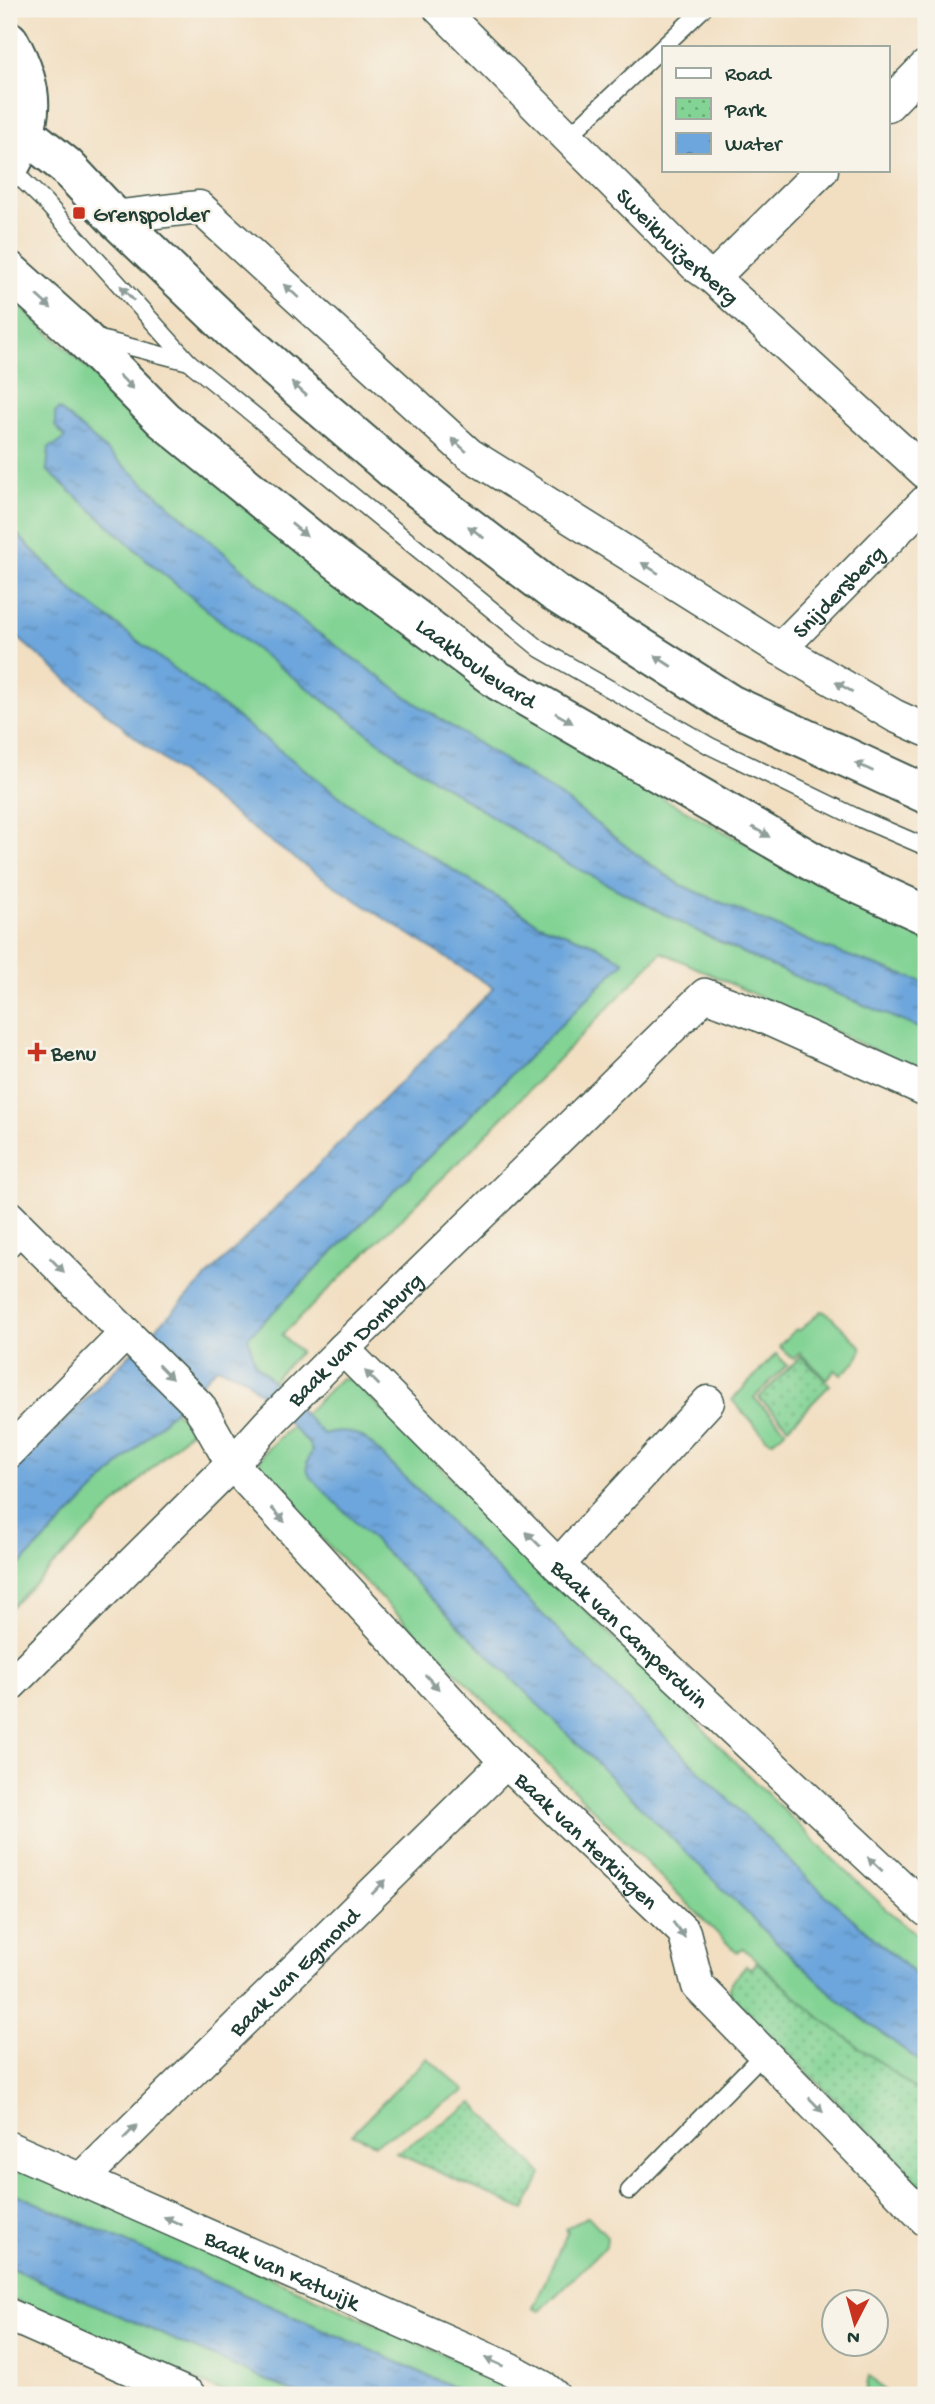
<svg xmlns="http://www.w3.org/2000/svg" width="935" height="2404" viewBox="0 0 935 2404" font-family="'Gochi Hand',sans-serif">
  <defs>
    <pattern id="park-dots" width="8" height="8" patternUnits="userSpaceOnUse" patternTransform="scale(1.75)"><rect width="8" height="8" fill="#82d394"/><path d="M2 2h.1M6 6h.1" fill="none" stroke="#6aac7a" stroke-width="1.8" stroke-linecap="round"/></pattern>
    <pattern id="water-ripples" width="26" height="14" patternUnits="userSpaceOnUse" patternTransform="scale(1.75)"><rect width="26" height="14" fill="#6da6dc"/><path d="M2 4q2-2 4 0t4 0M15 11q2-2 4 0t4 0" fill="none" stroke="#5988b3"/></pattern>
  </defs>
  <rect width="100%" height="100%" fill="#f7f3e8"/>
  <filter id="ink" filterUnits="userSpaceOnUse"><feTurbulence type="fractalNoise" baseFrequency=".0143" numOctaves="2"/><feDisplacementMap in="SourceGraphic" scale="14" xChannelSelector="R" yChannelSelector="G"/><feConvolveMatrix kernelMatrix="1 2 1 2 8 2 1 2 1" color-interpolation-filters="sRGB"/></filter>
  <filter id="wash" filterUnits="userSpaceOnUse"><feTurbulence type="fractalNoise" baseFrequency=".00686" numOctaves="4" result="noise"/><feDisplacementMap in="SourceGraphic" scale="28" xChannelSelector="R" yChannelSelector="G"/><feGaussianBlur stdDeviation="1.57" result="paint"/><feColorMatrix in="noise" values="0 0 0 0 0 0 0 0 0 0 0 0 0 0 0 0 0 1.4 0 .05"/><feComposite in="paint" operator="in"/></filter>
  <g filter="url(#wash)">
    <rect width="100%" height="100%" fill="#f2dfc2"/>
    <g fill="#82d394" stroke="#508864" stroke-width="2">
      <path d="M9,296L155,430L555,734L670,802L840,895L926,932V983L823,947L681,885L644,860L567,801L417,704L307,625L59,410L66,437L58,444L47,470L155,567L250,645L405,761L561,860L689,927L764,963L926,1031V1074L662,952L463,1158L282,1335L300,1352L272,1381L255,1363L248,1337L624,962L596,945L539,924L356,809L74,592L9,526Z"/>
      <path d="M821,1311L827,1313L861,1346C863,1358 849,1367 841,1375L835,1370L827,1379L800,1353L793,1359L779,1346L796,1329L799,1331Z"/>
      <path d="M776,1354L787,1365L754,1398L786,1430L773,1441L767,1439L732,1400Z"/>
      <path d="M341,1378L351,1379L629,1653L740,1767L834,1860L898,1920L926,1941V1985L852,1923L369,1442C354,1431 341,1429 323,1434L304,1415Z"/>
      <path d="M174,1410L193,1428L9,1609V1576Z"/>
      <path d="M292,1426L309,1444L312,1451L307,1462L549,1714L769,1935L843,2004L926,2066V2097L820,2018L743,1948L737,1953L269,1486L257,1472C259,1451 278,1440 292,1426Z"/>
      <path d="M427,2058L465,2091L375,2144L352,2134Z"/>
      <path d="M9,2161L476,2369L525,2395H467L447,2384L9,2191Z"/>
      <path d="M588,2216L607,2236L606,2246L540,2311L533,2308L568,2231L566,2229Z"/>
      <path d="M9,2267L300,2395H229L9,2298Z"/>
      <path d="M869,2376L888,2394L865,2395Z"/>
    </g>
    <g fill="url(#park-dots)" stroke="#508864" stroke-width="2">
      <path d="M801,1356L830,1385L789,1427L759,1398Z"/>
      <path d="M757,1962L820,2018L926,2097V2191L729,1994L731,1983L746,1965L751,1969Z"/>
      <path d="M473,2103L542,2174L524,2210L396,2153Z"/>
    </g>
    <g fill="url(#water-ripples)" stroke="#467288" stroke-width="2">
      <path d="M59,409L307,625L417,704L567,801L644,860L681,885L823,947L926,983V1031L764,963L689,927L561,860L405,761L250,645L155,567L47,470L49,447L58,444L65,437L55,426V413Z"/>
      <path d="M9,526L74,592L356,809L539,924L596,945L624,962L248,1337L255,1363L323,1434C342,1429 353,1430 369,1442L811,1882L926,1984V2066L843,2004L769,1935L310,1477C305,1467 307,1461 312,1451L309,1444L244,1377L217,1367L9,1576V1476L494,988C421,942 347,896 277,846C183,779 95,705 9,630Z"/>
      <path d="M9,2191L447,2384L467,2395H300L9,2267Z"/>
    </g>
  </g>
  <g filter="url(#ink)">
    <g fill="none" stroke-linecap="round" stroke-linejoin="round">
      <g stroke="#3f5549" stroke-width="19">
        <g id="lane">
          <path d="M568,137L703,9"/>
          <path d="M9,167L45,202L189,362L540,649L710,746L854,816L926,847"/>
          <path d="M96,338L189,362"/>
          <path d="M9,1250L25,1233"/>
          <path d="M629,2191L765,2052"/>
        </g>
      </g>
      <g stroke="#3f5549" stroke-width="35">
        <g id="street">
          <path id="s1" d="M440,9L696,266L713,278L926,473"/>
          <path d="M888,105L926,66"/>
          <path d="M114,217L199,207L469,454L780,649L895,716L926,730"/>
          <path d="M713,278L822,170"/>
          <path id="s2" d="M780,649L926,501"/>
          <path id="s3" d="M9,1217L199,1406L232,1464L506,1762L684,1932L698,1986L926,2220"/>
          <path id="s4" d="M343,1349L558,1565L926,1910"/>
          <path d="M9,1452L126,1333"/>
          <path d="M558,1565L708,1402"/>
          <path id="s5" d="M9,1686L232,1464L269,1423L343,1349L705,995L759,1015L926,1090"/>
          <path id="s6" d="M9,2148L510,2369L543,2387L553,2395"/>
          <path id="s7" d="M81,2180L506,1762"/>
          <path d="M9,2315L189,2395"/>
        </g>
      </g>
      <g stroke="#3f5549" stroke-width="42">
        <g id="secondary">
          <path d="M9,41C36,90 36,119 9,168"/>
          <path d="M26,134L66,166L114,217L232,330L311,399L394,470L554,592L730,704L926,794"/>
          <path id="s8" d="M9,271L78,333L164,420L325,551L499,681L827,870L926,915"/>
        </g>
      </g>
      <use href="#lane" stroke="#fff" stroke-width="16"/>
      <use href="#street" stroke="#fff" stroke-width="32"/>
      <use href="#secondary" stroke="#fff" stroke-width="38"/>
    </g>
    <defs><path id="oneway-solid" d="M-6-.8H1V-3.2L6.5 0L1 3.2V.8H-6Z" transform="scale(1.75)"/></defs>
    <g fill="#8f9e9a">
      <use href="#oneway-solid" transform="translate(291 291) rotate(-138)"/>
      <use href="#oneway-solid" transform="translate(127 293) rotate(-132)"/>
      <use href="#oneway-solid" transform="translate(44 302) rotate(42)"/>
      <use href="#oneway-solid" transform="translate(126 382) rotate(45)"/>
      <use href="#oneway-solid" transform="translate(299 389) rotate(-139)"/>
      <use href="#oneway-solid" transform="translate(459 445) rotate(-138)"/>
      <use href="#oneway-solid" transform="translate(299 530) rotate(39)"/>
      <use href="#oneway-solid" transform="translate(476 532) rotate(-143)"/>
      <use href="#oneway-solid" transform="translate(650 568) rotate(-148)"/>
      <use href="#oneway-solid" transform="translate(663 661) rotate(-147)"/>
      <use href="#oneway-solid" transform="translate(844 687) rotate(-150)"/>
      <use href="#oneway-solid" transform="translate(564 718) rotate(30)"/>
      <use href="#oneway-solid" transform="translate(864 767) rotate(-155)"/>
      <use href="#oneway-solid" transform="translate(761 832) rotate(30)"/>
      <use href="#oneway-solid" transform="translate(57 1265) rotate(45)"/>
      <use href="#oneway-solid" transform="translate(165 1372) rotate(45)"/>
      <use href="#oneway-solid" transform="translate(372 1378) rotate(-135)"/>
      <use href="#oneway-solid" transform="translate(278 1515) rotate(47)"/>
      <use href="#oneway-solid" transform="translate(533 1539) rotate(-135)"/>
      <use href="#oneway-solid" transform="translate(432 1682) rotate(47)"/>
      <use href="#oneway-solid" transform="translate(875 1864) rotate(-137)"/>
      <use href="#oneway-solid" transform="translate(379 1887) rotate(-45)"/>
      <use href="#oneway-solid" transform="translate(679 1930) rotate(53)"/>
      <use href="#oneway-solid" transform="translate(816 2105) rotate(46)"/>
      <use href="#oneway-solid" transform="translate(130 2132) rotate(-45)"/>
      <use href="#oneway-solid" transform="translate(173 2221) rotate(-156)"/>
      <use href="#oneway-solid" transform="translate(494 2362) rotate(-156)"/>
    </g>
  </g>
  <g fill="#c8321e" stroke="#f7f3e8" stroke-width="2.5">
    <rect x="72" y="206" width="14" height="14" rx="3.5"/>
    <path d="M33.5 1041.5h7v7h7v7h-7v7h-7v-7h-7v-7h7z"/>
  </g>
  <g text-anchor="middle" stroke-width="5" stroke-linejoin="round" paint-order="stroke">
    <g font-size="23" fill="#1f3d34" stroke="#f7f3e8" text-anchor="start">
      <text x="93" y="221">Grenspolder</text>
      <text x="51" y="1060">Benu</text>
    </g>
    <g font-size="23" fill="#1f3d34" stroke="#f7f3e8">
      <text dy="8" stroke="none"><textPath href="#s1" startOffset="336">Sweikhuizerberg</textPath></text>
      <text dy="8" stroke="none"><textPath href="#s2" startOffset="82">Snijdersberg</textPath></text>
      <text dy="8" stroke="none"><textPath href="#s8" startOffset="611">Laakboulevard</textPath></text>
      <text dy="8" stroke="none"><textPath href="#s5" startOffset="490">Baak van Domburg</textPath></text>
      <text dy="8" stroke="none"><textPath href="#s4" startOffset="404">Baak van Camperduin</textPath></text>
      <text dy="8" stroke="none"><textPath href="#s3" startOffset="852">Baak van Herkingen</textPath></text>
      <text dy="8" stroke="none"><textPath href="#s7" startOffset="298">Baak van Egmond</textPath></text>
      <text dy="8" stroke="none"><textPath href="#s6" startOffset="299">Baak van Katwijk</textPath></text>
    </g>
  </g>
  <rect width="935" height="2404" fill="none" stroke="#f7f3e8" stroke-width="35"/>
  <rect x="662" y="46" width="228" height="126" fill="#f7f3e8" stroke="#a1aaa0" stroke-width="2"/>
  <rect x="676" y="68" width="35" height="10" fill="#ffffff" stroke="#a1aaa0" stroke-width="2"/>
  <text x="725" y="80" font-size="21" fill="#1f3d34">Road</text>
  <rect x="676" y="98" width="35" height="21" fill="url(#park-dots)" stroke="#a1aaa0" stroke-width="2"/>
  <text x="725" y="116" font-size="21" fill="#1f3d34">Park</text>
  <rect x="676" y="133" width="35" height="21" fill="url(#water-ripples)" stroke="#a1aaa0" stroke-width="2"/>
  <text x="725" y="150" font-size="21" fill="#1f3d34">Water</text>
  <g transform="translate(855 2323) rotate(186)"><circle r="33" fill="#f7f3e8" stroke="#a1aaa0" stroke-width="2"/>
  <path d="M0-5L12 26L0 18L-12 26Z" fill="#c8321e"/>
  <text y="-10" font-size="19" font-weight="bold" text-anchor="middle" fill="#1f3d34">N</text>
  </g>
</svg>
